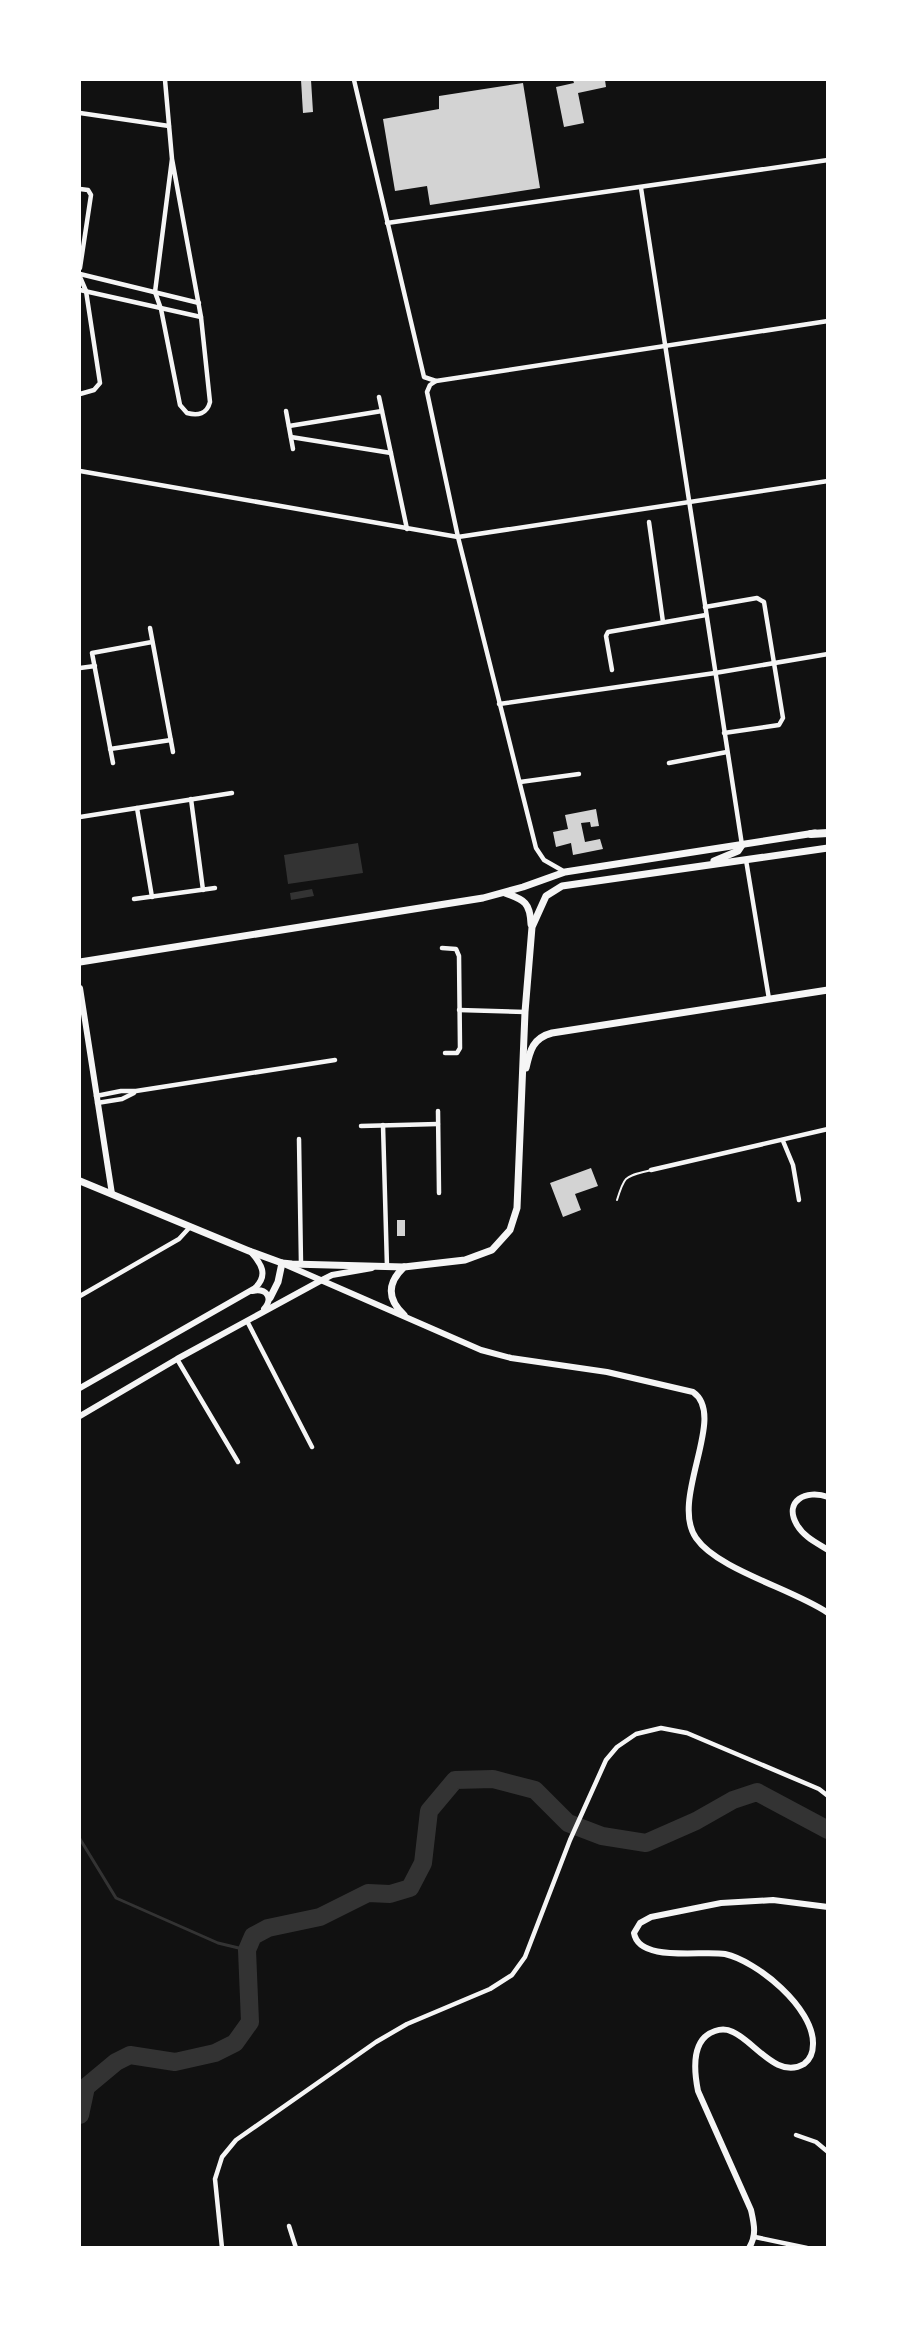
<svg xmlns="http://www.w3.org/2000/svg" width="907" height="2327" viewBox="0 0 907 2327" font-family="Montserrat,sans-serif">
  <rect width="100%" height="100%" fill="#111"/>
  <g fill="#333">
    <path d="M358,843L363,873L288,884L284,855Z"/>
    <path d="M312,889L314,896L291,900L290,893Z"/>
  </g>
  <g fill="none" stroke-linecap="round" stroke-linejoin="round">
    <path stroke="#333" stroke-width="3" d="M80,1839L116,1898L218,1943L247,1950"/>
    <path stroke="#333" stroke-width="18" d="M80,2115L86,2087L116,2062L130,2055L175,2062L215,2053L235,2043L250,2022L247,1950L253,1936L268,1928L320,1917L368,1893L390,1894L410,1888L423,1863L429,1811L455,1780L493,1779L535,1790L568,1823L602,1836L646,1843L696,1821L733,1800L757,1792L828,1830"/>
  </g>
  <g fill="#d3d3d3">
    <path d="M301,80H311L313,112L303,113Z"/>
    <path d="M573,80H605L606,87L578,93L584,123L564,127L556,87L574,83Z"/>
    <path d="M523,83L540,188L430,205L427,186L395,191L383,119L439,109V96Z"/>
    <path d="M596,809L599,826L591,827L590,822L581,823L585,842L600,839L603,849L573,855L571,843L556,847L553,832L568,829L565,815Z"/>
    <path d="M591,1168L598,1186L575,1194L581,1210L563,1217L550,1183Z"/>
    <rect x="397" y="1220" width="8" height="16"/>
  </g>
  <g fill="none" stroke-linecap="round" stroke-linejoin="round">
    <path stroke="#f5f5f5" stroke-width="2" d="M617,1200C625,1174 625,1177 651,1170"/>
    <g stroke="#f5f5f5" stroke-width="4.5">
      <path d="M165,80L172,159L201,317L210,402C207,414 198,416 187,413L180,405L161,309L155,292L172,159"/>
      <path d="M354,80L424,377L436,381L828,321"/>
      <path d="M80,113L169,126"/>
      <path d="M641,188L742,845"/>
      <path d="M80,189L88,190L91,195L80,268"/>
      <path d="M387,223L828,160"/>
      <path d="M80,274L199,303"/>
      <path d="M80,277L86,291L100,383L94,390L80,394"/>
      <path d="M80,290L201,317"/>
      <path d="M436,381L430,385L427,392L458,537L536,848L544,860L565,872"/>
      <path d="M379,397L407,529"/>
      <path d="M286,411L293,449"/>
      <path d="M289,426L382,411"/>
      <path d="M291,437L391,453"/>
      <path d="M80,471L458,537L828,481"/>
      <path d="M649,522L663,622"/>
      <path d="M705,607L757,598L764,602L783,718L779,725L724,733"/>
      <path d="M150,628L173,752"/>
      <path d="M80,668L95,666"/>
      <path d="M612,670L606,636L608,632L706,615"/>
      <path d="M499,704L715,673L828,654"/>
      <path d="M110,749L171,740"/>
      <path d="M113,763L92,653L152,642"/>
      <path d="M669,763L727,752"/>
      <path d="M520,782L579,774"/>
      <path d="M191,799L203,890"/>
      <path d="M137,808L152,897"/>
      <path d="M80,817L232,793"/>
      <path d="M746,860L769,999"/>
      <path d="M134,899L215,888"/>
      <path d="M442,948L456,949L459,956L460,1048L457,1053H445"/>
      <path d="M459,1010L525,1012"/>
      <path d="M96,1096L121,1091H136L335,1060"/>
      <path d="M97,1103L122,1099L134,1093"/>
      <path d="M438,1111L439,1193"/>
      <path d="M383,1125L387,1267"/>
      <path d="M361,1126L438,1124"/>
      <path d="M299,1139L301,1264"/>
      <path d="M783,1141L793,1165L799,1200"/>
      <path d="M651,1170L828,1129"/>
      <path d="M80,1296L179,1239L190,1227"/>
      <path d="M247,1321L312,1447"/>
      <path d="M177,1359L238,1462"/>
      <path d="M796,2135L816,2142L828,2152"/>
      <path d="M289,2226L296,2248"/>
      <path d="M755,2237L807,2248"/>
      <path d="M222,2248L215,2179L222,2157L236,2140L376,2042L407,2024L490,1989L512,1975L525,1957L570,1840L606,1760L617,1747L636,1734L661,1728L687,1733L819,1789L828,1796"/>
    </g>
    <g stroke="#f5f5f5" stroke-width="6">
      <path d="M80,988L112,1194"/>
      <path d="M284,1264L481,1350L511,1358L607,1372L693,1392C728,1416 669,1499 696,1538C718,1570 793,1589 828,1613"/>
      <path d="M252,1291C266,1288 274,1297 264,1309"/>
      <path d="M80,1388L255,1288C269,1275 261,1263 250,1251"/>
      <path d="M80,1416L177,1359L320,1281L332,1275L372,1268"/>
      <path d="M828,1497C806,1489 783,1501 797,1525C804,1537 817,1543 828,1550"/>
      <path d="M749,2248C757,2235 754,2224 751,2210L698,2091C694,2071 691,2039 715,2031C721,2029 727,2029 733,2032C754,2041 777,2080 804,2064C811,2059 813,2052 813,2044C814,2008 757,1961 725,1954C702,1950 639,1963 634,1933L640,1923L651,1917L721,1903L773,1900L828,1907"/>
    </g>
    <g stroke="#f5f5f5" stroke-width="7">
      <path d="M714,861L738,851L742,845"/>
      <path d="M505,893C525,900 530,903 531,924"/>
      <path d="M80,962L483,898L523,887L565,872L815,833"/>
      <path d="M526,1068C530,1050 533,1038 552,1033L828,990"/>
      <path d="M80,1181L249,1251L282,1263L292,1264L404,1267L465,1260L492,1250L510,1230L517,1208L525,1012L532,927L546,896L562,886L828,848"/>
      <path d="M404,1267C387,1283 387,1299 404,1315"/>
      <path d="M270,1298L278,1282L282,1263"/>
    </g>
    <path stroke="#f5f5f5" stroke-width="8" d="M811,834L828,833"/>
  </g>
  <rect width="907" height="2327" fill="none" stroke="#ffffff" stroke-width="162"/>
</svg>
